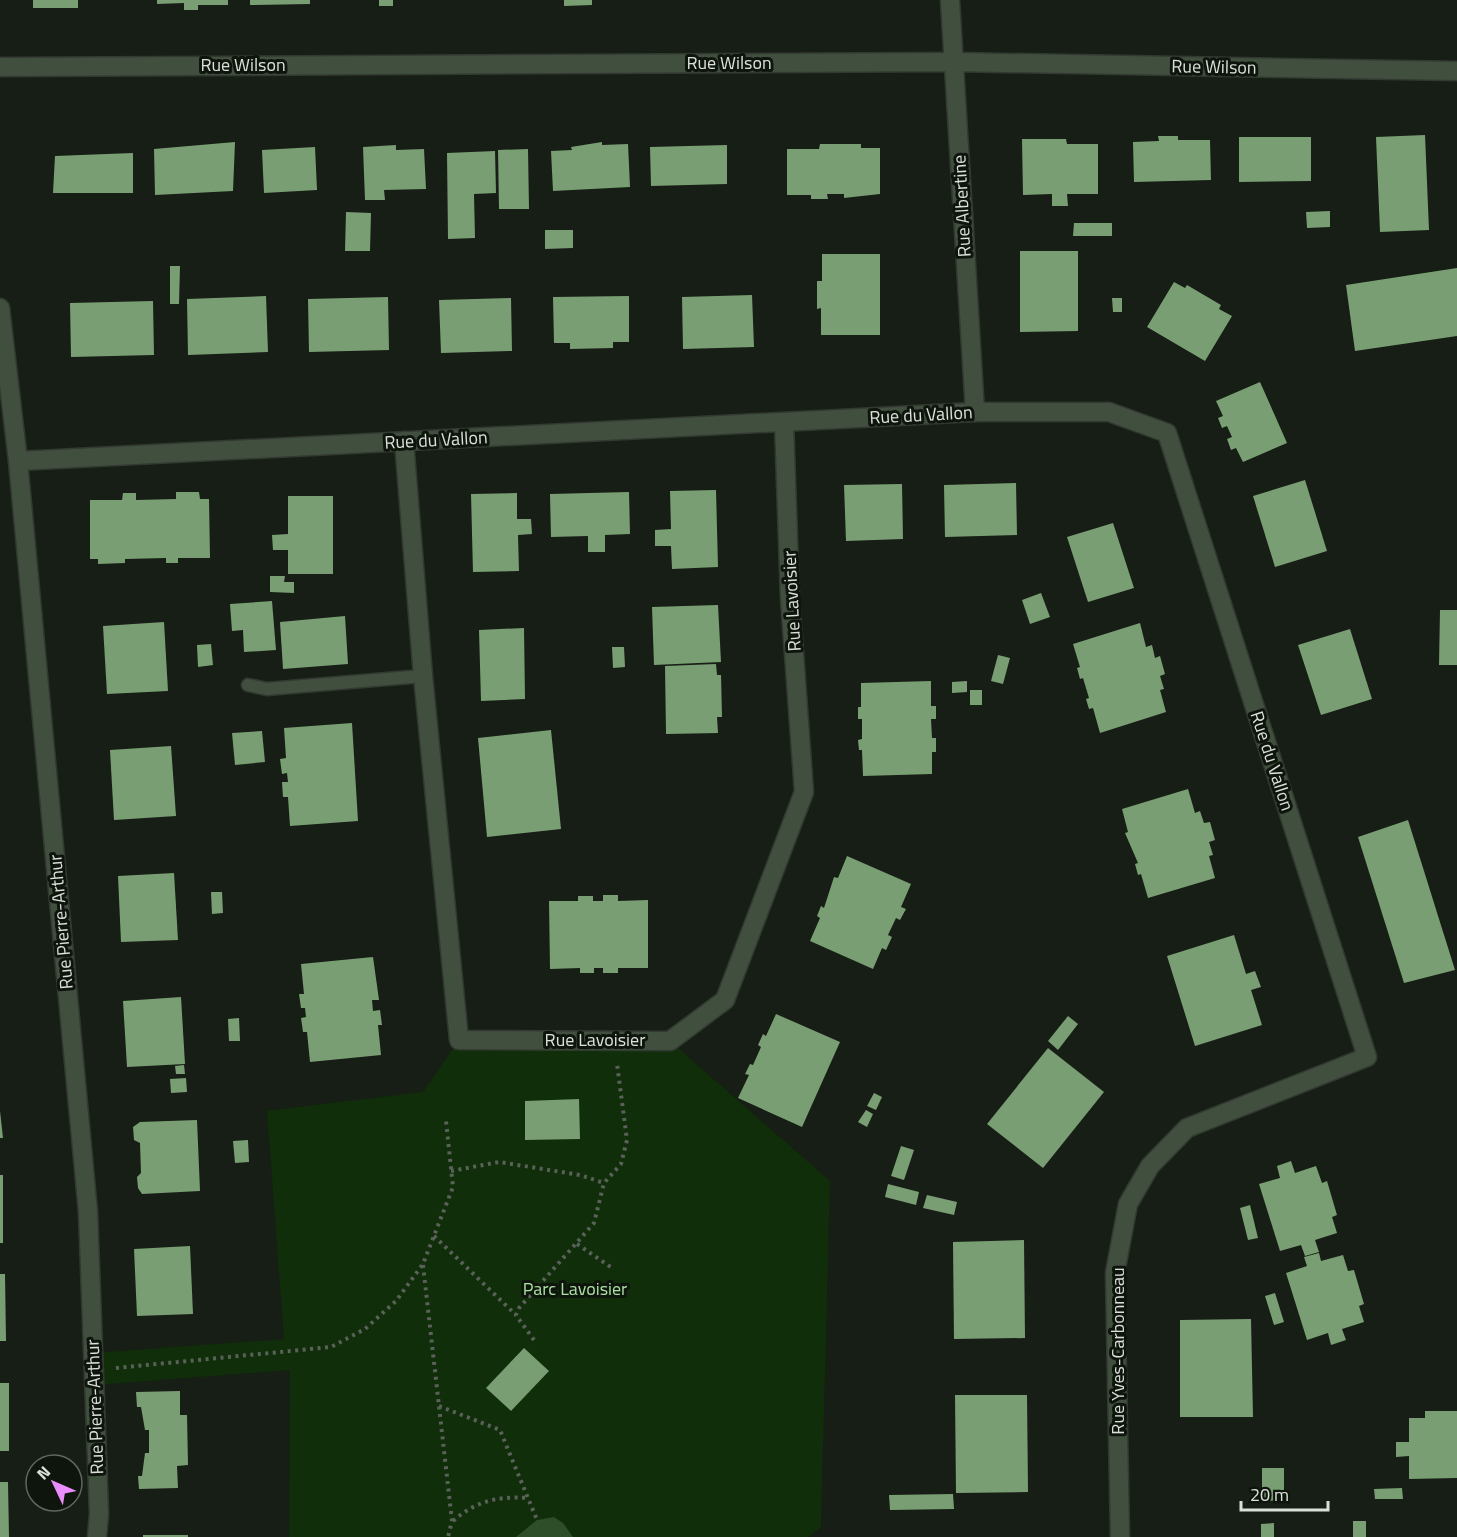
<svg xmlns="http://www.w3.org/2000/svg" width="1457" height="1537" viewBox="0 0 1457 1537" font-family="'Titillium Web',sans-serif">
  <rect width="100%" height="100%" fill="#171e15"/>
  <path fill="#0f2e09" d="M459,1040L670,1041L830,1181L821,1527L808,1537H289L290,1370L95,1385L94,1353L284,1339L267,1111L423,1092Z"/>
  <path fill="#2d4e28" d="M554,1517L563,1523L573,1537H516L537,1520Z"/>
  <g fill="#7a9e74">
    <rect x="33" y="0" width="45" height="8"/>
    <path d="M157,0H228V5H198V10H184V3L157,4Z"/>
    <path d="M250,0H310V4L250,5Z"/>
    <rect x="379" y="0" width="14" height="6"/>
    <path d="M564,0H592V5L564,6Z"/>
    <path d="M1425,135L1429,230L1380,232L1376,137Z"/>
    <path d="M1158,136H1178V140H1210L1211,180L1134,182L1133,142L1159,141Z"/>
    <path d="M1239,137H1311V181L1239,182Z"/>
    <path d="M1022,139H1066L1067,144H1098V194H1067L1068,206H1052V194L1023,195Z"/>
    <path d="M235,142L233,191L155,195L154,149Z"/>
    <path d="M602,142V145L628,144L630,187L553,191L551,151L572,150L571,147Z"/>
    <path d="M820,144H861V148H880V194L844,198V194H827L828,199H811V195H787V149H819Z"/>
    <path d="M396,145V150L424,149L426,189L384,190L385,200H365L363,147Z"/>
    <path d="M727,145V184L651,186L650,147Z"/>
    <path d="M315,147L317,190L264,193L262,150Z"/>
    <path d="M528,149L529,209H499L498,150Z"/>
    <path d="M495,151L496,193L474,194L475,238L448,239L447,153Z"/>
    <path d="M133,153V193H53L55,156Z"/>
    <path d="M1330,211V227L1307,228L1306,212Z"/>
    <path d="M346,212L371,213L370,251H345Z"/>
    <path d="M1074,223H1112V236H1073Z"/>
    <path d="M545,230H573V248L545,249Z"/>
    <path d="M1020,251H1078V331L1020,332Z"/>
    <path d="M822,254H880V335H821V308L817,309V281H822Z"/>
    <path d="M170,266H180L179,304H170Z"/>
    <path d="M1457,268V336L1355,351L1346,285Z"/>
    <path d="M1174,282L1185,288L1187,285L1221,305L1219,309L1232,316L1205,361L1147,327Z"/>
    <path d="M752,295L754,347L683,349L682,297Z"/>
    <path d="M266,296L268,352L188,355L187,299Z"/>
    <path d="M629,296V342H613V348L570,349V343H554L553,297Z"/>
    <path d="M388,297L389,350L309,352L308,299Z"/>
    <path d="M511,298L512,351L441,353L439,300Z"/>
    <path d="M1112,298H1122V312H1113Z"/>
    <path d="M153,301L154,355L71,357L70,303Z"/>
    <path d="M1260,382L1287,443L1243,462L1236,448L1231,450L1227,439L1232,437L1227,426L1222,428L1218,418L1223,416L1216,401Z"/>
    <path d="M1305,480L1327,551L1275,567L1253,496Z"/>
    <path d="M1016,483L1017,535L945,537L944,485Z"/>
    <path d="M902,484L903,539L846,541L844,485Z"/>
    <path d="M716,490L718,567L672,569L671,546H655V530L671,529L670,491Z"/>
    <path d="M176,492H199L200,499H209L210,558H178V563H166V558L125,559V563L98,564V559H90V500H122L123,493H136V500L176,499Z"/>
    <path d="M629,492L630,534L605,535V552H588V536L551,537L550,494Z"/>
    <path d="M517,493V519H531L532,534L518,535L519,571L473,572L471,494Z"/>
    <path d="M288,496H333V574H288V550H273L272,535L288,534Z"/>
    <path d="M1113,523L1134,588L1088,602L1067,537Z"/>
    <path d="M270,576H285L284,582H294V593L270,592Z"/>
    <path d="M1041,593L1050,617L1030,624L1022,600Z"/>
    <path d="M272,601L276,650L244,652L243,630L232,631L230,604Z"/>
    <path d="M718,605L721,662L654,665L652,607Z"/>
    <path d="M1440,610H1457V665H1439Z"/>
    <path d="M345,616L348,664L283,669L280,622Z"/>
    <path d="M164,622L168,691L107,694L103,626Z"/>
    <path d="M1140,623L1146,647L1152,645L1155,658L1160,656L1165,674L1160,676L1164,689L1160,690L1166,712L1100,733L1093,708L1089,709L1086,699L1089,698L1083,678L1080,679L1077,668L1080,667L1073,644Z"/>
    <path d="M524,628L525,699L481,701L479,630Z"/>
    <path d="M1350,629L1372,699L1321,715L1298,645Z"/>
    <path d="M211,644L213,665L198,667L197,645Z"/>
    <path d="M612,647H624L625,667L613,668Z"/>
    <path d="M998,655L1010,658L1003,684L991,681Z"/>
    <path d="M716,664L717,675H721L722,717H717L718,733L666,734L665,666Z"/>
    <path d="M931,681V706H936V719H931L932,738H936V752H932V774L863,776L862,750H859L858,740L862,739V719H858V707H861V683Z"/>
    <path d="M967,681V692L952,693V682Z"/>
    <rect x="970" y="690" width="12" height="15"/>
    <path d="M352,723L358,821L290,826L288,797H283L282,782H288L287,773L282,774L280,759L286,758L284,728Z"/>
    <path d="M551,730L561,829L487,837L478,738Z"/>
    <path d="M262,731L265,762L235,765L232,733Z"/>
    <path d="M171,746L176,816L114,820L110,750Z"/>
    <path d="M1188,789L1195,813L1200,811L1204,823L1210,822L1215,840L1209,842L1213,855L1209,856L1215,878L1148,898L1141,874L1138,875L1135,864L1138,863L1125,833L1128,832L1122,809Z"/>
    <path d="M1408,820L1455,970L1404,983L1358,837Z"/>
    <path d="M847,856L911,884L901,907L906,909L900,920L896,918L888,935L892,937L886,950L882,948L873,969L810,941L820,918L817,916L821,906L824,908L834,877L838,878Z"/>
    <path d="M174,873L178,940L121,942L118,876Z"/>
    <path d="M211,892H222L223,913L212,914Z"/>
    <path d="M603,895H618V901L648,900V968H618V973H603V968H594V973H580V968L550,969L549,901H578V896H593V901H603Z"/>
    <path d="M1234,935L1246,974L1255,971L1261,987L1251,990L1262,1025L1195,1046L1167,956Z"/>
    <path d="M373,957L379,1000H372L373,1011L380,1010L382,1025H378L381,1055L310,1062L307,1032H303L301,1018L306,1017L305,1008H301L299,994H304L301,964Z"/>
    <path d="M181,997L185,1064L127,1067L123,1001Z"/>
    <path d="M776,1014L840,1042L802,1127L738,1098L749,1075L745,1074L750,1064L753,1065L761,1047L758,1045L763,1034L766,1036Z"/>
    <path d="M1068,1016L1078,1024L1058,1050L1048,1041Z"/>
    <path d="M239,1018L240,1041H229L228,1019Z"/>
    <path d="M1048,1048L1104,1092L1043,1168L987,1124Z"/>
    <path d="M184,1065L185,1074H176L175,1066Z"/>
    <path d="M186,1078L187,1092L171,1093L170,1079Z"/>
    <path d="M874,1093L882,1097L876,1110L867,1106Z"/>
    <path d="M579,1099L580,1139L525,1140V1101Z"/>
    <path d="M866,1110L873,1114L867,1127L858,1122Z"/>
    <path d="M0,1111L3,1138H0Z"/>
    <path d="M197,1120L200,1191L142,1194L138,1188L137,1177L141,1173L140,1143L134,1140L133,1127L140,1122Z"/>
    <path d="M248,1140L249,1162L235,1163L233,1141Z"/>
    <path d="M901,1146L914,1150L904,1180L891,1176Z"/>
    <path d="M1291,1161L1295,1173L1316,1166L1322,1183L1327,1181L1337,1215L1332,1217L1337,1233L1315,1240L1319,1252L1305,1256L1301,1245L1280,1251L1259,1184L1280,1178L1277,1166Z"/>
    <rect x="0" y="1175" width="3" height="68"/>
    <path d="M888,1184L919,1192L916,1205L885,1197Z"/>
    <path d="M927,1195L957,1202L954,1215L923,1208Z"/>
    <path d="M1250,1205L1258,1238L1248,1240L1240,1208Z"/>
    <path d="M1024,1240L1025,1338L954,1339L953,1242Z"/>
    <path d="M190,1246L193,1314L137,1316L134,1249Z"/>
    <path d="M1319,1253L1321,1261L1343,1255L1348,1271L1354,1270L1364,1304L1359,1306L1364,1322L1342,1329L1346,1340L1331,1345L1328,1333L1307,1340L1286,1273L1307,1266L1304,1257Z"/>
    <path d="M0,1274H5L6,1341H0Z"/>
    <path d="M1275,1293L1284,1322L1274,1325L1265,1296Z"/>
    <path d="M1251,1319L1253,1417H1180V1320Z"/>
    <path d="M524,1348L549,1371L511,1411L486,1388Z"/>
    <rect x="0" y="1383" width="9" height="68"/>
    <path d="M180,1391V1415H187L188,1465L177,1466L178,1488L139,1489L138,1476H142L145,1453H149V1430H145L141,1407H137L136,1392Z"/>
    <path d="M955,1395H1027L1028,1492L956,1493Z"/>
    <path d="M1425,1411H1457V1478L1409,1479V1456L1396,1457V1442H1409V1418H1425Z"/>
    <path d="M1262,1468H1284V1500L1262,1501Z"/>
    <path d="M0,1482H8L9,1537H0Z"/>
    <path d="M1402,1488L1403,1499H1375L1374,1489Z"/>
    <path d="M953,1494L954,1509L890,1510L889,1495Z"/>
    <rect x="1353" y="1521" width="13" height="16"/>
    <path d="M1274,1523V1537H1261V1524Z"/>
    <rect x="143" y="1535" width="45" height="2"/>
  </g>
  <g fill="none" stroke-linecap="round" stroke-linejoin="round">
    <g stroke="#323931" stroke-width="15">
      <path id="service" d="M248,685L267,689L423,676"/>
    </g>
    <g stroke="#323931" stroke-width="21">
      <g id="minor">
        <path d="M950,0L975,412"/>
        <path d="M0,67L954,62L1457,71"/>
        <path d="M0,308L18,461L88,1212L99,1514L97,1537"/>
        <path d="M404,441L423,676L459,1040L670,1041L725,1000L804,792L790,598L784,422"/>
        <path d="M18,461L975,412H1109L1167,433L1367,1057L1187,1128L1150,1166L1128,1204L1115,1273L1120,1537"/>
      </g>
    </g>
    <g stroke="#5a6159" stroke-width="4" stroke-dasharray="3 4.5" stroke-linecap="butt">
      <path d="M451,1171L499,1162L580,1175L604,1183"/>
      <path d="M434,1236L516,1315"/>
      <path d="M577,1244L612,1268"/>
      <path d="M423,1265L452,1521L448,1537"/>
      <path d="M534,1340L516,1315L519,1308L594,1223L604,1183L621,1164L627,1140L617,1064"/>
      <path d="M116,1368L331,1347L365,1329L396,1301L423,1264L453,1187L446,1121"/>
      <path d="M439,1406L500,1430L537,1520"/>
      <path d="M453,1521C476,1501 497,1496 528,1498"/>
    </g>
    <use href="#service" stroke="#414f3f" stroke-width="12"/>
    <use href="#minor" stroke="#414f3f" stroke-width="18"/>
  </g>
  <g text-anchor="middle" stroke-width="6" stroke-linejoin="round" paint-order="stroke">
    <g font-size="18" fill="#dbe1da" stroke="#0e150c">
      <text x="729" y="69">Rue Wilson</text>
      <text x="243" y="71">Rue Wilson</text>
      <text transform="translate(1214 67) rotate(1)" y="6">Rue Wilson</text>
      <text transform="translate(962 206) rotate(-93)" y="6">Rue Albertine</text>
      <text transform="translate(921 415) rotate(-3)" y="6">Rue du Vallon</text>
      <text transform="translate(436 440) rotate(-3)" y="6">Rue du Vallon</text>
      <text transform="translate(792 601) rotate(-93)" y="6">Rue Lavoisier</text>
      <text transform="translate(1272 761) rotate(72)" y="6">Rue du Vallon</text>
      <text transform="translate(61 922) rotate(-95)" y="6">Rue Pierre-Arthur</text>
      <text x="595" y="1046">Rue Lavoisier</text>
      <text transform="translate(1118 1351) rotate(-90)" y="6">Rue Yves-Carbonneau</text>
      <text transform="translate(95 1407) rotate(-92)" y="6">Rue Pierre-Arthur</text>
    </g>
    <g font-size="18" fill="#aae0a1" stroke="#0e150c">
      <text x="575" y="1295">Parc Lavoisier</text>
    </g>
  </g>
  <g transform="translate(54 1483) rotate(314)"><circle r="28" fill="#0e150c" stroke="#60675e" stroke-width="1.5"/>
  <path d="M0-4.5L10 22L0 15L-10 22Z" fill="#ea8dfc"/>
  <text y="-9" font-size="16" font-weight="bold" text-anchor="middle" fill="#dbe1da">N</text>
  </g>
  <path d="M1241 1501v9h87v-9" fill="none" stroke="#dbe1da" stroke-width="3"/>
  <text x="1250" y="1501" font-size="18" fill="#dbe1da" stroke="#0e150c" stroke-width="4.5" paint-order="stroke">20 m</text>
</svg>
